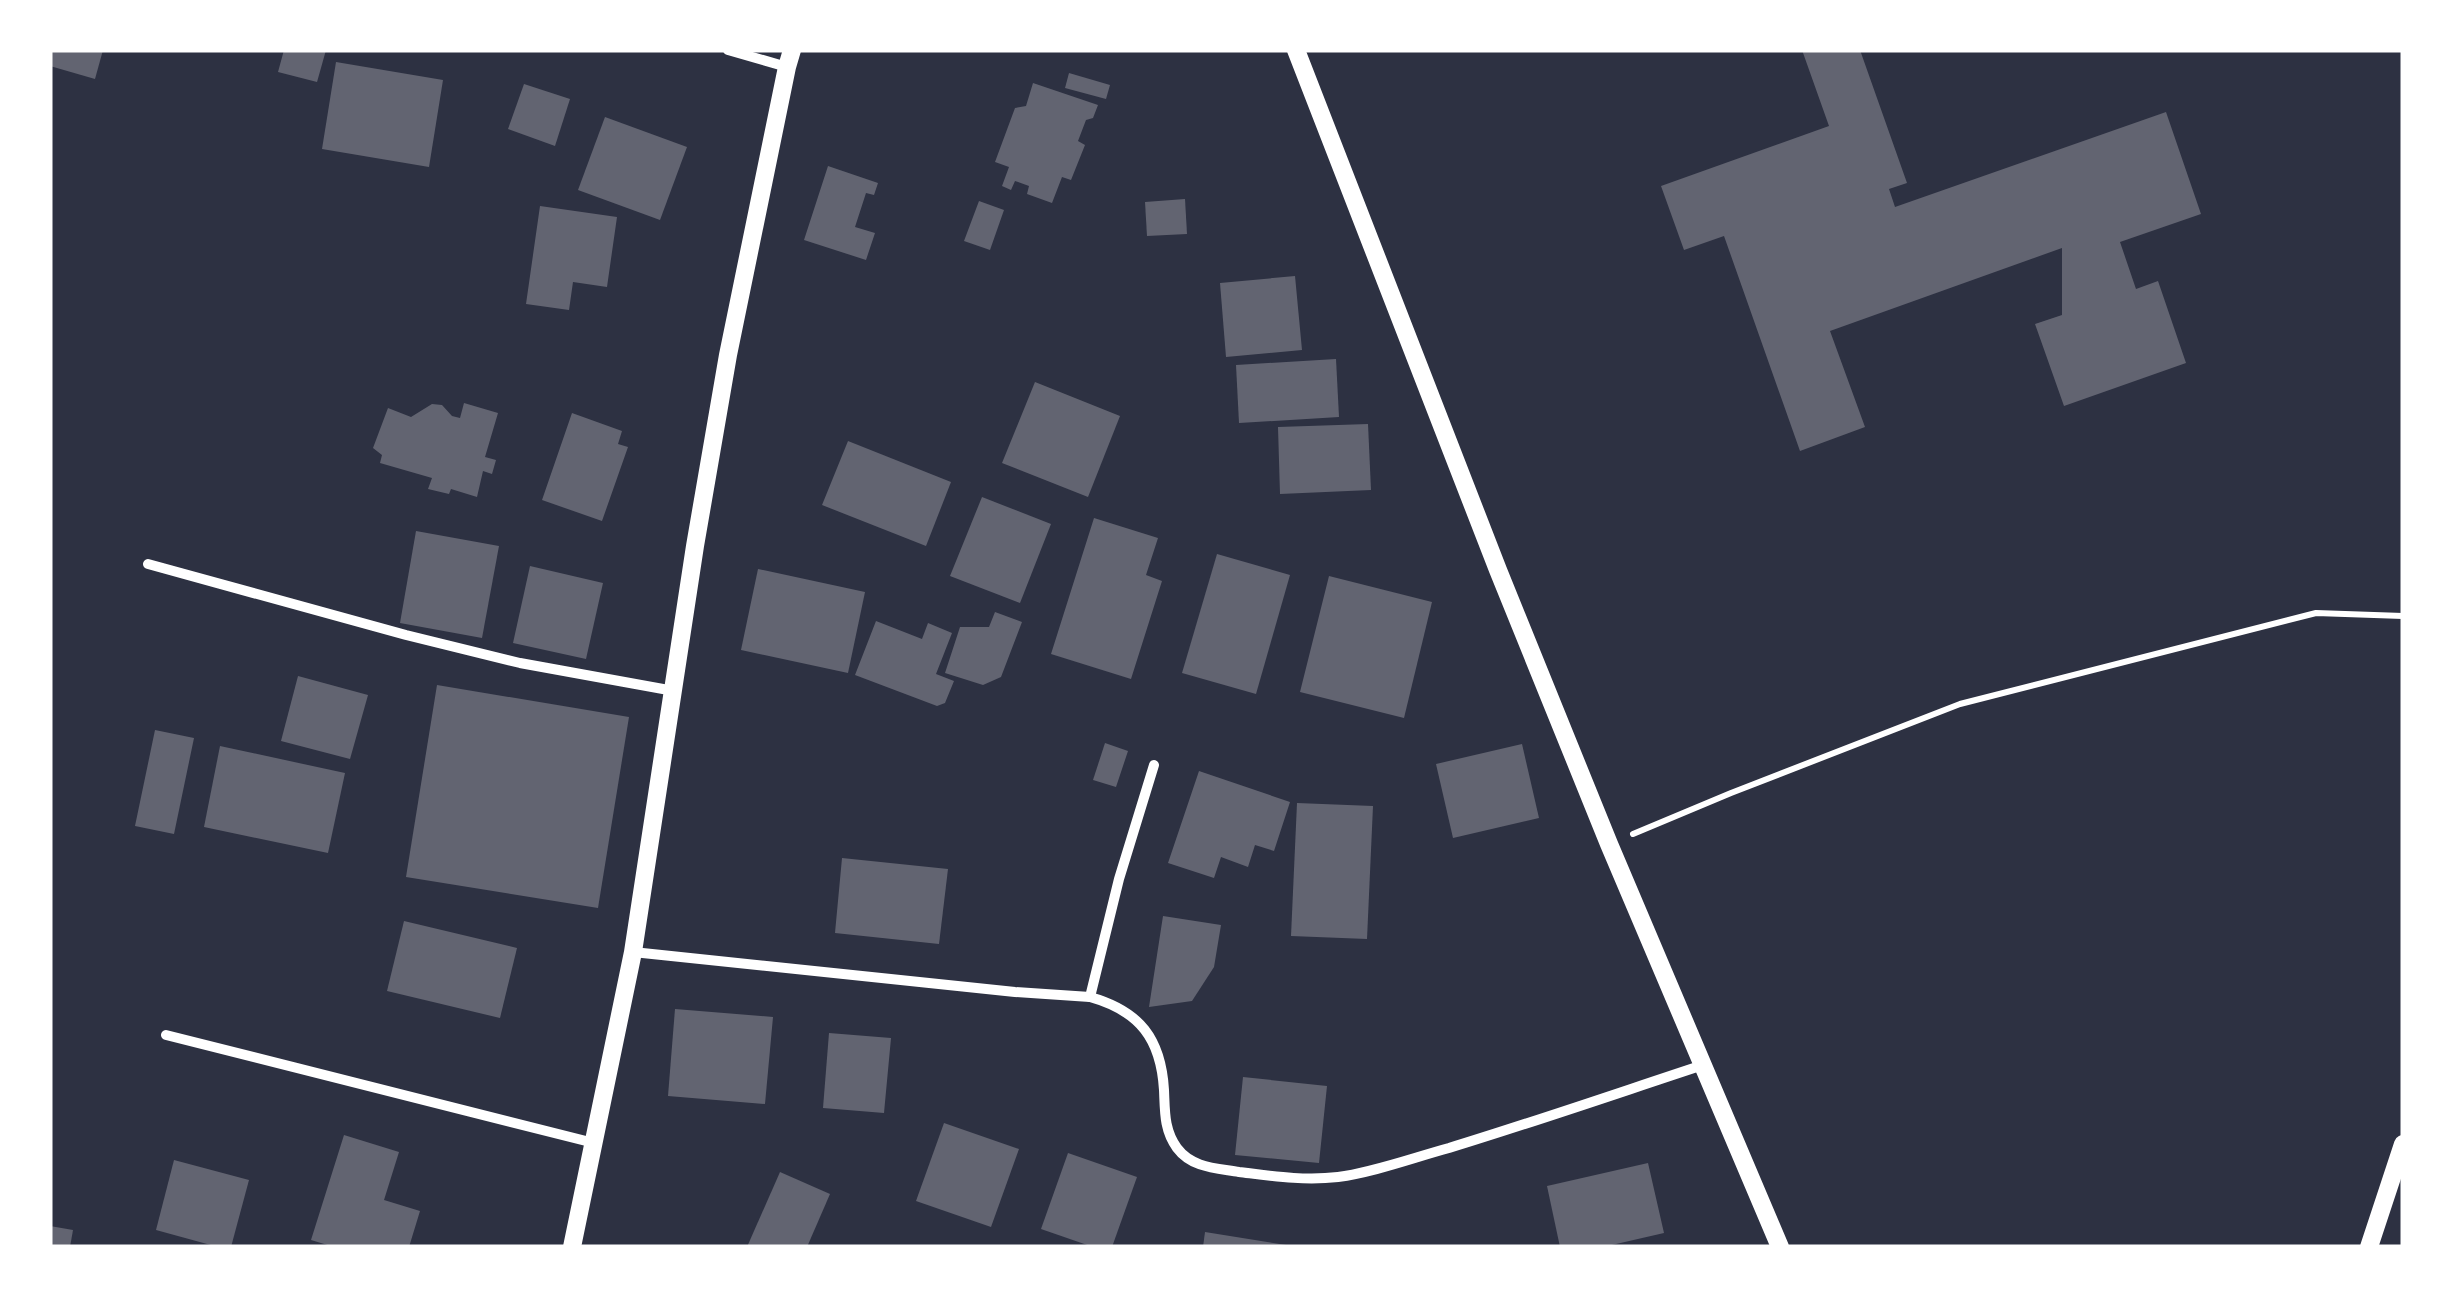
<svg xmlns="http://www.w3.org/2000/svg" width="2453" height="1297" viewBox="0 0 2453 1297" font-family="Figtree,sans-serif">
  <rect width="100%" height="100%" fill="#2d3142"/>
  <g fill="#626471">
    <path d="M50,50H103L95,79L50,66Z"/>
    <path d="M284,50H326L317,82L278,72Z"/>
    <path d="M1802,50H1860L1907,183L1889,189L1895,207L2166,112L2201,214L2120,242L2136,289L2158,281L2186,363L2064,406L2035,324L2062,315V248L1830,331L1865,427L1800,451L1724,236L1684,250L1661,186L1829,126Z"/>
    <path d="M336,62L443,80L429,167L322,149Z"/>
    <path d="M1069,73L1110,85L1106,99L1065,88Z"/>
    <path d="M1033,83L1098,105L1093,118L1086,120L1078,141L1085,145L1071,180L1062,177L1052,203L1027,194L1029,186L1015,181L1011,190L1002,186L1009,167L995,162L1015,108L1026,106Z"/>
    <path d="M524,84L570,99L555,146L508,129Z"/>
    <path d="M605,117L687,147L660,220L578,190Z"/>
    <path d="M828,166L878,183L874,195L866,193L855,227L875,233L866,260L804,240Z"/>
    <path d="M1185,199L1187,234L1147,236L1145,202Z"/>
    <path d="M979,201L1004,210L990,250L964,241Z"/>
    <path d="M540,206L617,217L607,287L573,282L569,310L526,304Z"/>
    <path d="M1295,276L1302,350L1226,357L1220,283Z"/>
    <path d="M1336,359L1339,417L1239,423L1236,365Z"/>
    <path d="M1035,382L1120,416L1088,497L1002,463Z"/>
    <path d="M464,403L498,413L485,457L496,460L492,474L483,471L477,497L451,489L449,494L428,489L432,478L380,463L382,455L373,448L388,408L411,417L432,404L442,405L452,416L460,418Z"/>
    <path d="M572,413L622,431L618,444L628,447L602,521L542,500Z"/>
    <path d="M1368,424L1371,490L1280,494L1278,427Z"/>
    <path d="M848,441L951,482L926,546L822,505Z"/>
    <path d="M982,497L1051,524L1020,603L950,576Z"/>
    <path d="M1094,518L1158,538L1146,575L1162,581L1131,679L1051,654Z"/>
    <path d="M416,531L499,546L482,638L400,623Z"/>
    <path d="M1217,554L1290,575L1256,694L1182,673Z"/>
    <path d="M530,566L603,583L586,659L513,643Z"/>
    <path d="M758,569L865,592L848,673L741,650Z"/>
    <path d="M1329,576L1432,602L1404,718L1300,692Z"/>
    <path d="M995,612L1022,622L1001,677L983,685L945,673L960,627H989Z"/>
    <path d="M876,621L922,639L928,623L952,633L936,674L954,681L945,703L937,706L855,675Z"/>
    <path d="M298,676L368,695L350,759L281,741Z"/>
    <path d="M437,685L629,717L598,908L406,877Z"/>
    <path d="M155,730L194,738L174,834L135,826Z"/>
    <path d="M1105,743L1128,751L1116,787L1093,780Z"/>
    <path d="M1522,744L1539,818L1453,838L1436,764Z"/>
    <path d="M220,746L345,773L328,853L204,827Z"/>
    <path d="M1199,771L1290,802L1274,851L1255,845L1248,867L1221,857L1214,878L1168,863Z"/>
    <path d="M1297,803L1373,806L1367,939L1291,936Z"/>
    <path d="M842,858L948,869L939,944L835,933Z"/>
    <path d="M1163,916L1221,925L1214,967L1192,1001L1149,1007Z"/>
    <path d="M404,921L517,948L500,1018L387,991Z"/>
    <path d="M675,1009L773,1017L765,1104L668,1096Z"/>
    <path d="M829,1033L891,1038L884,1113L823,1108Z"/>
    <path d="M1243,1077L1327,1086L1319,1163L1235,1155Z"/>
    <path d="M944,1123L1019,1149L991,1227L916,1201Z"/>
    <path d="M344,1135L399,1152L384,1200L420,1211L409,1247H334L311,1240Z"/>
    <path d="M1068,1153L1137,1177L1112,1247H1093L1041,1229Z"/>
    <path d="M174,1160L249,1180L231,1247H218L156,1230Z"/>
    <path d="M1648,1163L1664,1233L1603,1247H1560L1547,1186Z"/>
    <path d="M780,1172L830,1194L807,1247H747Z"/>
    <path d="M50,1226L73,1230L70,1247H50Z"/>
    <path d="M1205,1232L1286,1245V1247H1203Z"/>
  </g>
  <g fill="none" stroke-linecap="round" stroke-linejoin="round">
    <path stroke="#fff" stroke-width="6" d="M1633,834L1731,793L1960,704L2316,613L2403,616"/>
    <g stroke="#fff" stroke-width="10">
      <path d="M728,50L787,67"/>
      <path d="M148,564L406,635L520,663L674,691"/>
      <path d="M633,952L1015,992L1090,997L1119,879L1154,765"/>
      <path d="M1090,997C1140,1011 1161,1039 1164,1090C1165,1112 1164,1130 1177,1148C1192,1168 1216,1168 1239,1172C1272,1176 1304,1181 1338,1177C1375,1172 1412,1158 1449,1148C1534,1122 1618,1093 1703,1065"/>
      <path d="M166,1035L594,1143"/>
    </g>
    <g stroke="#fff" stroke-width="18">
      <path d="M1296,50L1498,570L1609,844L1780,1247"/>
      <path d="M572,1247L633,952L695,546L728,355L787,67L792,50"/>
      <path d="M2369,1247L2403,1144"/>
    </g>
  </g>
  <rect width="2453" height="1297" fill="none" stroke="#ffffff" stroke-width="105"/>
</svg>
